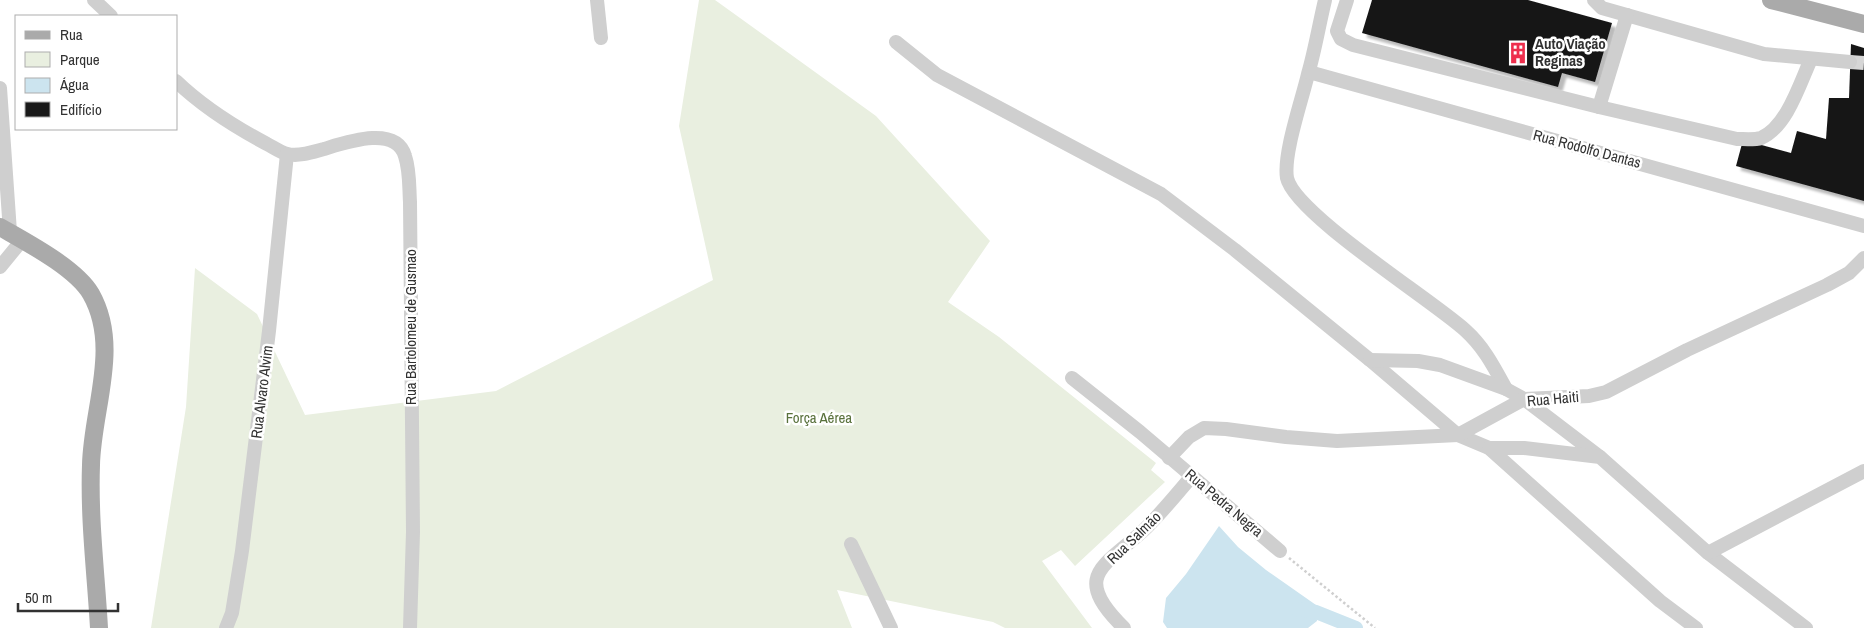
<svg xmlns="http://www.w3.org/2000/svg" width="1864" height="628" viewBox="0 0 1864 628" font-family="'Archivo Narrow',sans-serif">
  <defs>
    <filter id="shadow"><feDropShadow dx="4.5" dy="4.5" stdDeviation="1" flood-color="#0004"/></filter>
  </defs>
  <rect width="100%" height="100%" fill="#fff"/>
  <path fill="#e9efe0" d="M699,0H715L876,116L990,241L948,302L999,337L1156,463L1151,470L1165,482L1075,566L1061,550L1042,561L1092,628H1005L993,622L837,590L852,628H151L186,407L195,268L257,314L305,415L496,391L713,280L679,126Z"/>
  <path fill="#cce4ef" d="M1219,526L1238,547L1266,570L1316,605L1317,621L1308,628H1167L1163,622L1166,598L1186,574Z"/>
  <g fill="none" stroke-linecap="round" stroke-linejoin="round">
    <path stroke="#cce4ef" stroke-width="14" d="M1297,609L1316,612L1356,628"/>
  </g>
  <g fill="#191919" filter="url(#shadow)">
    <path d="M1372,0H1528L1612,23L1595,82L1562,73L1558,87L1362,33Z"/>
    <path d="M1851,44L1864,48V201L1736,166L1743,140L1791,153L1797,131L1826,139L1829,98H1849Z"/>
  </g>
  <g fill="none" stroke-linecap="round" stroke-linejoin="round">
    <path stroke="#d6d6d6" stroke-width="14" stroke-dasharray="14 7" stroke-linecap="butt" d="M1850,62L1864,63"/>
    <path stroke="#cfcfcf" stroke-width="2.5" stroke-dasharray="2.5 2.5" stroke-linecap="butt" d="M1289,558L1375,628"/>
    <g stroke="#cfcfcf" stroke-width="14">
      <path d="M94,0L111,16"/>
      <path d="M597,0L601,38"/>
      <path d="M1325,0C1319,25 1315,50 1308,74C1302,100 1283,154 1287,178C1295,214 1432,300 1465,330C1484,347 1494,367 1506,389"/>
      <path d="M1347,0L1337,31L1341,39L1353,45L1599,107L1737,139C1744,139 1755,140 1761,138C1787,127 1800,83 1811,59"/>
      <path d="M1594,0L1602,8L1764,54L1850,62"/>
      <path d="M896,42L937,75L1161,194L1235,250L1370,360L1458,435L1489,448L1660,601L1696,628"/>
      <path d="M1309,72L1864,226"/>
      <path d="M176,81C203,107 233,126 267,144C273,147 280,152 287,154C299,157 313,152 324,149C347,142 396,125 405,156C410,171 409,187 410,202L413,532L410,628"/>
      <path d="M0,88L10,232"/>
      <path d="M1599,107L1627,15"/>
      <path d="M0,267L23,239"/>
      <path d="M1370,360L1418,361L1440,365L1506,389L1524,399L1600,457"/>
      <path d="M1072,378L1140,432L1280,551"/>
      <path d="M1489,448H1524L1600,457L1708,553L1806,628"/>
      <path d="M1169,458L1189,437L1204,428L1226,429L1286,437L1337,441L1458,435L1524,399L1589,396L1606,392L1687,350L1827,285L1849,273L1864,258"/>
      <path d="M851,544L891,628"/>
      <path d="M1708,553L1864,471"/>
      <path d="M226,628L232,613L242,551L269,331L287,154"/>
      <path d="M1124,628C1069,574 1106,566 1146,528C1162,512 1177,494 1192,476"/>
    </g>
    <g stroke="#aaa" stroke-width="18">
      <path d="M1771,0L1864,24"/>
      <path d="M0,227C26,242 76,268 91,294C121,347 92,409 91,465C89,520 96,574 99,628"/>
    </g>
  </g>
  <defs>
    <g id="building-bare" transform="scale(1.725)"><path d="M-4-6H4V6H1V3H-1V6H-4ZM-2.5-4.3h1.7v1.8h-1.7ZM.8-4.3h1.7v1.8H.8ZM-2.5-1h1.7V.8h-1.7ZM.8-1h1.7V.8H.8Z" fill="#ee2f4d" stroke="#fff" stroke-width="2.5" paint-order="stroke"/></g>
  </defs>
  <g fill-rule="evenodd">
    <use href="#building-bare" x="1518" y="53"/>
  </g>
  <g text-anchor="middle" stroke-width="5" stroke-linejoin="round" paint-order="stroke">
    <g font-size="15" font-weight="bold" fill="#323232" stroke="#fff" text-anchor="start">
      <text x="1535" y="49">Auto Viação<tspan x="1535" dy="17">Reginas</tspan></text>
    </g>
    <g font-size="15" fill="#323232" stroke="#fff">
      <text transform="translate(1587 149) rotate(15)" y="5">Rua Rodolfo Dantas</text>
      <text transform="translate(411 327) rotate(-90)" y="5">Rua Bartolomeu de Gusmao</text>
      <text transform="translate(262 392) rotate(-83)" y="5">Rua Alvaro Alvim</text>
      <text transform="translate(1553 399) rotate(-5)" y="5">Rua Haiti</text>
      <text transform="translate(1224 503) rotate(40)" y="5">Rua Pedra Negra</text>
      <text transform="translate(1134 538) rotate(-44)" y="5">Rua Salmão</text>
    </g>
    <g font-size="15" fill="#59713c" stroke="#fff">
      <text x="819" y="423">Força Aérea</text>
    </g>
  </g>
  <rect x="15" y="15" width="162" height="115" fill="#ffffff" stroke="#adadad"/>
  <rect x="25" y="31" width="25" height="8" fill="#aaaaaa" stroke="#adadad"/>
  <text x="60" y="40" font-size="15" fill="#323232">Rua</text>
  <rect x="25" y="52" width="25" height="15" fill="#e9efe0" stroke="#adadad"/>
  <text x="60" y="65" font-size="15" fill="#323232">Parque</text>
  <rect x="25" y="78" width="25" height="15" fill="#cce4ef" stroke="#adadad"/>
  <text x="60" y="90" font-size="15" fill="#323232">Água</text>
  <rect x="25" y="102" width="25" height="15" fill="#191919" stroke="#adadad"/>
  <text x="60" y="115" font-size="15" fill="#323232">Edifício</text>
  <path d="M18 603v8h100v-8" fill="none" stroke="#323232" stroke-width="2.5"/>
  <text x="25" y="603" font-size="15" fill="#323232" stroke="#ffffff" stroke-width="4" paint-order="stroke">50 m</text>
</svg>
